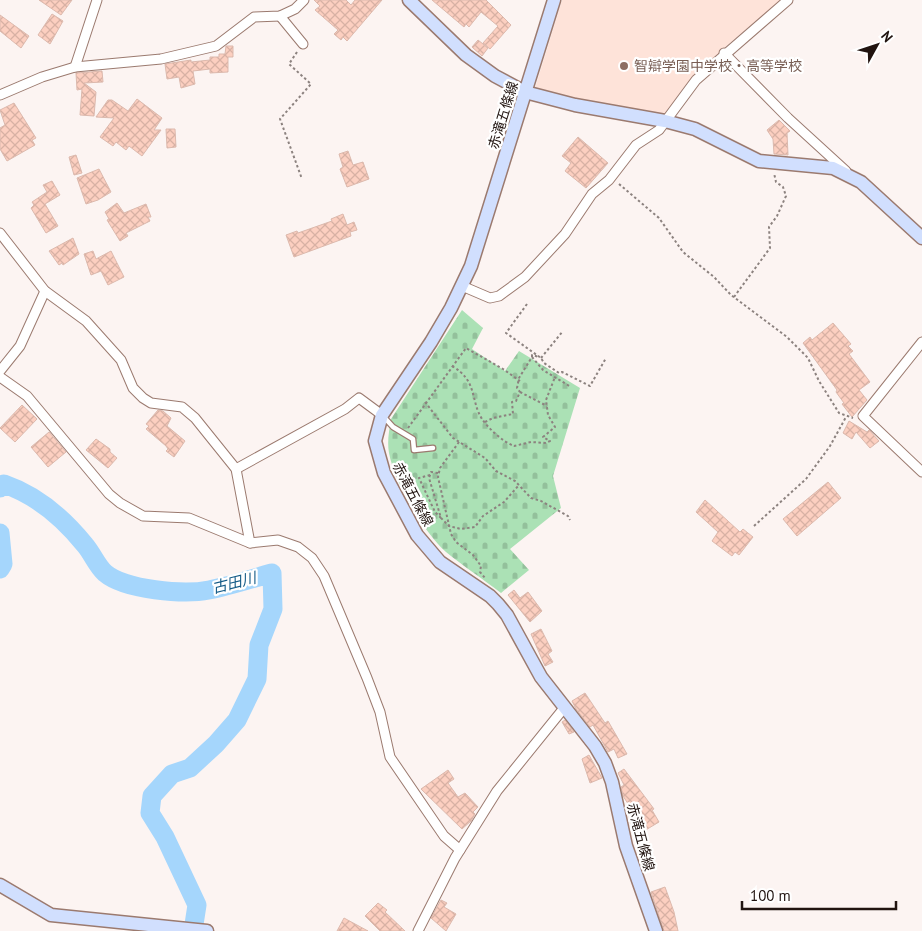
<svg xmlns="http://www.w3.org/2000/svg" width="922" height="931" viewBox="0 0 922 931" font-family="'PT Sans','Noto Sans JP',sans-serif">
  <defs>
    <pattern id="cemetery-stones" width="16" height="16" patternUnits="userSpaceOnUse" patternTransform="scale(1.25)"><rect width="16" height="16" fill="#abe1b5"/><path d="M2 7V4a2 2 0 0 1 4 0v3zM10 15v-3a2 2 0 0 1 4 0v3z" fill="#93c09b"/></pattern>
    <pattern id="building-cross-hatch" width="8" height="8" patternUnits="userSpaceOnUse" patternTransform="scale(1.25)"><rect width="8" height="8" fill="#fccfc0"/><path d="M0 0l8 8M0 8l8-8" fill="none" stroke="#d8b1a4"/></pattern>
  </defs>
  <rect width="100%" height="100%" fill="#fcf4f2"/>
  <path fill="#fee3d9" d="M562,0H781L724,48L688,85L664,115L587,101L535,88Z"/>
  <path fill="url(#cemetery-stones)" d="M462,310L483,328L472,349L505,371L519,351L580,388L553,476L561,508L510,549L529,570L501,593C483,579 463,566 446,552C424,533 394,481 389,453C387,442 389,431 391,419Z"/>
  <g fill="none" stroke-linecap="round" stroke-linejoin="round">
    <g stroke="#a5d6fc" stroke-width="19">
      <path d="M0,488L4,484C36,495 64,519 85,545C92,553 97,566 105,573C125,590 184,595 209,590C230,586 251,579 272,573L273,609L259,645L257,679L237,720L216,744L190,768L172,774L152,796L150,813L165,837L197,905L193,931"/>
      <path d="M0,533L3,564L0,569"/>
    </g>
  </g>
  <g fill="url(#building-cross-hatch)" stroke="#dcb9ad">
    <path d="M39,0H72L61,15Z"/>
    <path d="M314,0H346L351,5L355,0H382L347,41L343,37L341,40L334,34L338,30L315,10L320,6Z"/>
    <path d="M432,0H486L511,25L490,49L483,43L498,26L481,12L469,27L466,24L464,27Z"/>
    <path d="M52,14L63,21L50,44L38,35Z"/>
    <path d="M0,15L29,36L21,48L0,31Z"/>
    <path d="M478,40L488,48L482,56L472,47Z"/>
    <path d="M226,46H233V57H228V72L210,73V69L193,71L195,84L181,88L179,77L167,79L165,64L191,60V62L210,60V57H219V54H225Z"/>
    <path d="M102,71L103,82L84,83L96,92L94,116L80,115L82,89L77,90L76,73Z"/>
    <path d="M137,99L162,118L154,130H161L142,156L129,146L126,150L116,142L113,146L100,137L114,118L96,117L108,100H112L128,111Z"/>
    <path d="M14,103L36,138L32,140L35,145L7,161L0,149V128L5,125L0,110Z"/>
    <path d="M779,120L790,131L787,133L788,155L774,154L773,139L767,130Z"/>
    <path d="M166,129H175L176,147L167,148Z"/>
    <path d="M578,137L608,163L586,188L565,171L571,163L562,156Z"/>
    <path d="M348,151L353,165L363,162L369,179L347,187L340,169L343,167L339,154Z"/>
    <path d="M76,155L82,173L74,175L69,157Z"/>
    <path d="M99,169L111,192L98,200L86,204L77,178Z"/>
    <path d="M52,181L60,195L45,204L58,226L46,233L31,208L34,205L32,202L47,192L43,185Z"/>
    <path d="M117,203L124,213L146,204L151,217H148L150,221L126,233L128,236L120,241L107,220L109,219L105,212Z"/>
    <path d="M343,214L347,225L354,222L357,230L350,232L351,236L294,257L286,235L297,231L298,233L332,221L331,219Z"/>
    <path d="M73,238L79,254L63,265L62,263L59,265L49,251Z"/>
    <path d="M93,251L96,259L111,251L124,277L108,285L101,271L91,275L84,254Z"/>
    <path d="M833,323L851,344L848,346L853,351L849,354L870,382L859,390L867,400L852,417L842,404L844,403L836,392L837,390L803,343L810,337L812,340Z"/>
    <path d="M22,405L37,419L15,442L0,428Z"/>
    <path d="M158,410L163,411L171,418L167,426L185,441L174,457L166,451L168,449L166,446L146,429L149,426L146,424Z"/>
    <path d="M849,421L867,432L869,430L879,441L870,448L856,432L852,439L843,433Z"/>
    <path d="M49,432L66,452L48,467L31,447Z"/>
    <path d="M96,439L110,449V452L117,458L108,468L86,450Z"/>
    <path d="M828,482L841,498L797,536L783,519Z"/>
    <path d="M705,500L740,532L743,529L753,537L739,555L735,552L732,556L712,541L718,532L696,512Z"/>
    <path d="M514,590L520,598L528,592L542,611L530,622L508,595Z"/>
    <path d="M541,629L552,651L548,654L553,662L545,666L531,634Z"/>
    <path d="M585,693L605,723L608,721L627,754L618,758L614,749L608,752L593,725L590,727L576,709L572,701Z"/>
    <path d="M565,720L574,732L569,734L562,722Z"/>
    <path d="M589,755L602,778L590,783L582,759Z"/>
    <path d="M624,769L654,809L652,810L659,822L644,831L645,834L635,837L630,819L636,816L623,796L621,787L624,785L618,773Z"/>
    <path d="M448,770L454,779L448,783L458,797L465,793L478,807L473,812L475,814L471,821L462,829L421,789Z"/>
    <path d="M665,887L674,912L678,931H664L651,892Z"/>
    <path d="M441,900L447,903L444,907L456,914L446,931L431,918Z"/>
    <path d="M378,903L387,910L385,912L405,931H380L365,916Z"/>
    <path d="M344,918L368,931H337Z"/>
  </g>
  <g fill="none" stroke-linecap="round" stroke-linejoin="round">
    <g stroke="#9b7a6f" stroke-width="7">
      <path id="lane" d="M383,416L393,427L413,439L414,450L433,448"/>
    </g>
    <g stroke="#9b7a6f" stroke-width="11">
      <g id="street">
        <path d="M280,16L303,44"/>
        <path d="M724,53L788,118L846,171"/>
        <path d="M75,67L97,0"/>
        <path d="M0,95L42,77L75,67L161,59L216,46L254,17L280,16L295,9L304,0"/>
        <path d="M0,233L45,291L86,321L121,360L133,388L143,398L151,403L182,407L195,418L236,469L250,543"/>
        <path d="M462,286L490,298L499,296L525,277L565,234L592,194L609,180L636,145L659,130L696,80L788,0"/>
        <path d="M922,342L863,416L922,472"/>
        <path d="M0,371L20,346L45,291"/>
        <path d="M0,377L27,396L109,494L120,503L143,516L189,518L250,543L278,540L298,547L312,558L324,576L367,678L380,712L390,757L444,836L460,850"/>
        <path d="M236,469L345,409L359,398L382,415"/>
        <path d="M418,931L455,858L497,791L564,708"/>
      </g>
    </g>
    <g stroke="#9b7a6f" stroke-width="15">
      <g id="secondary">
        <path d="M409,0L466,55L495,76L525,92L575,105L665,121L695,129L759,161L833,168L861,182L922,238"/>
        <path d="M554,0L471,266L451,308L431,342L382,415L375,441L384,473L417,535L440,562L490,596L498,604L507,615L541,677L595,746L605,763L612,782L626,846L656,931"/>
        <path d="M0,885L51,915L207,931"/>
      </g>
    </g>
    <g stroke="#8c827f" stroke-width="2" stroke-dasharray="2.5 2.5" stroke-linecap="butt">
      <path d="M297,52L289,64L311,84L280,119L302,179"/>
      <path d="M619,184L659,218L683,252L714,277L731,295L787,337L808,358L819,381L839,413L853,418"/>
      <path d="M734,297L770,248L769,227L777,216L786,196L783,187L776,182L774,173"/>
      <path d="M527,304L506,333L541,358L544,363L559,373L562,372L590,386L606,358"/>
      <path d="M532,357L543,370L571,387"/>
      <path d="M532,357V355L539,357"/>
      <path d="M541,358L563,331"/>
      <path d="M452,366C478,381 470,400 482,419C489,429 503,442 514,446L531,442L546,443L550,441L543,437L555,427L548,415L546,400L555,377"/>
      <path d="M520,392L547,406"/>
      <path d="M425,402L453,438L485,458L496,471L515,481L531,498L541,501L568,516L570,520"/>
      <path d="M485,422L493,418L513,414L512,402L516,401L520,392L517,388L519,378L532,357"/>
      <path d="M408,428L466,348L503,369L520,381"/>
      <path d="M459,442L440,468L438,477L451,534L456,542L473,555L481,566L480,572L485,578"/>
      <path d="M438,473L431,472L429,478L441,518L449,526L461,529L475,527L483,516L504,502L519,485"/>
      <path d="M430,475L419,478L435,512L441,518"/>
      <path d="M754,526L806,479L830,446L846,417"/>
    </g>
    <use href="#lane" stroke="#fff" stroke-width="4.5"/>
    <use href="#street" stroke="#fff" stroke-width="9"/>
    <use href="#secondary" stroke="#d1dffe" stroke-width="12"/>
  </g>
  <circle fill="#8d6e63" stroke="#fff" stroke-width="2" cx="624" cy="66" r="5"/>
  <g text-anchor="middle" stroke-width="4.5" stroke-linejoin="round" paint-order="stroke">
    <g font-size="14" fill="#785e54" stroke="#fff" text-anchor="start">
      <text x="634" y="71">智辯学園中学校・高等学校</text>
    </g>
    <g font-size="14" fill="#211410" stroke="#fff">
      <text transform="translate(503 115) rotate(-73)" y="5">赤滝五條線</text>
      <text transform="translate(413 494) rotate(62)" y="5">赤滝五條線</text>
      <text transform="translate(641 837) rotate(75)" y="5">赤滝五條線</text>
    </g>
    <g font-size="15" font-style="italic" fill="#155b87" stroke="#fff">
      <text transform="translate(234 583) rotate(-14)" y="5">古田川</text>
    </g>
  </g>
  <g transform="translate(877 45) rotate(50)" stroke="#ffffff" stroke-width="4" paint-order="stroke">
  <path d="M0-4L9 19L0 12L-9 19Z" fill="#211410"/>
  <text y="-8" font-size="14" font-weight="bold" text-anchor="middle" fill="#211410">N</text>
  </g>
  <path d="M742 901v8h154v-8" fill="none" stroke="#211410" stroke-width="2.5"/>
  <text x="750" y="901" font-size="15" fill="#211410" stroke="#ffffff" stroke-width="4" paint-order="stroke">100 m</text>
</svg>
